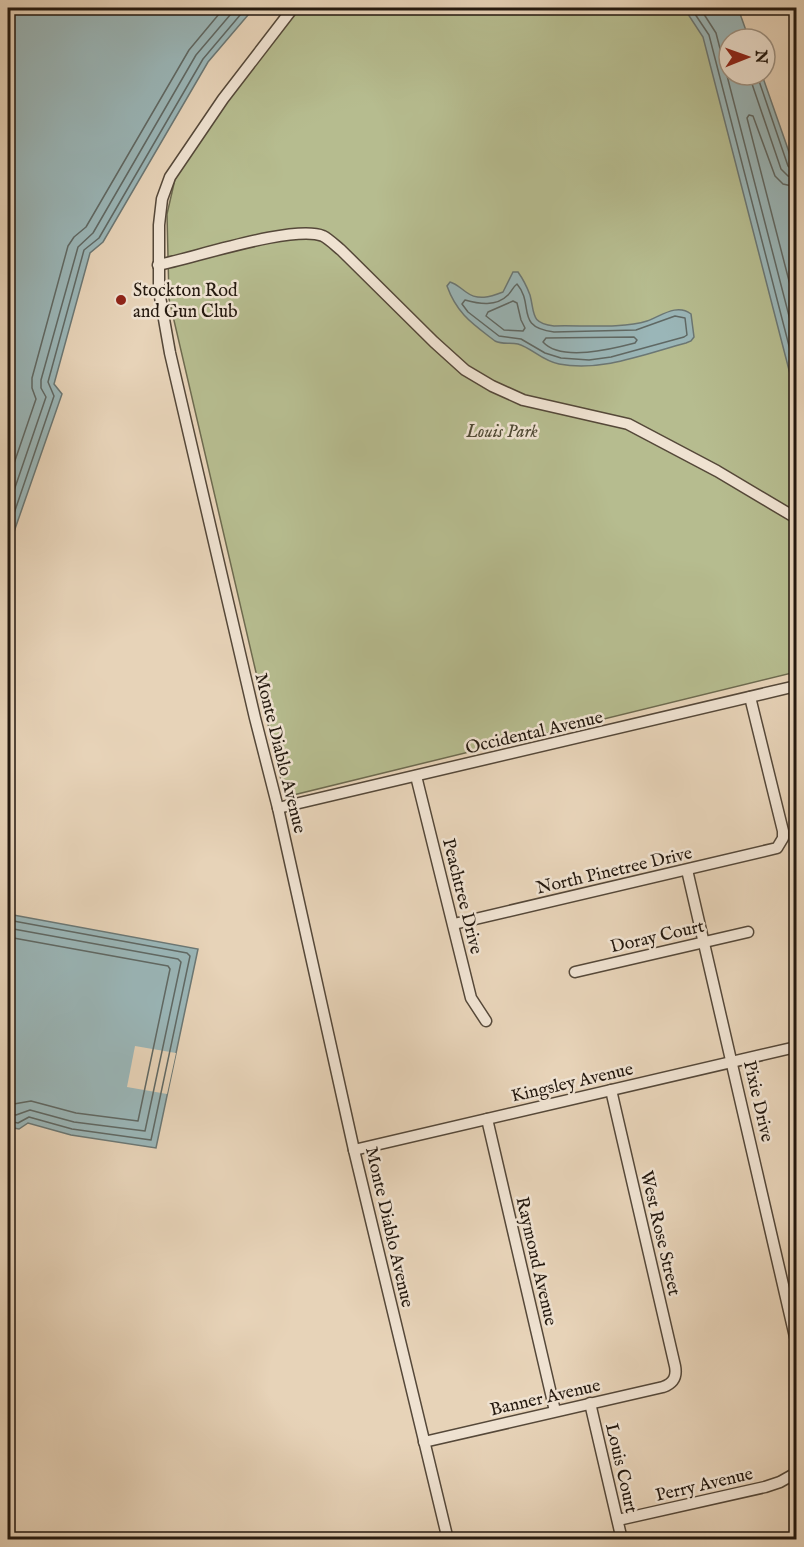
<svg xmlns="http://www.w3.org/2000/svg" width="804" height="1547" viewBox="0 0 804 1547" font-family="'IM FELL English',serif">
  <rect width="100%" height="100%" fill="#e7d3b8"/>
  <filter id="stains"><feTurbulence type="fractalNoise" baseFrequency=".00333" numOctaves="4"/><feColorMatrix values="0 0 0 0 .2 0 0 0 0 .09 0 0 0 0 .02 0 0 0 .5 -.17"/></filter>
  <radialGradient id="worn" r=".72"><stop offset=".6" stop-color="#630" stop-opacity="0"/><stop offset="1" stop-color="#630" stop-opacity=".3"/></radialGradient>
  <path fill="#b6bc8f" stroke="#6d6a4f" stroke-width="1.5" d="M291,8H690L703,29L796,395V672L285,797L169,299L167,214L178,166Z"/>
  <g fill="#9ab6b8" stroke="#6b7774" stroke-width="1.5">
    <path d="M8,8H254L208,62L103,242L90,253L54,384L62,394L8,549Z"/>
    <path d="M684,8H738L749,39H729V75H762L796,172V397L703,37Z"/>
    <path d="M513,272H518C523,279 527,287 530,295C535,314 530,323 554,326C580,325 623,329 647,321C661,316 677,303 691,314L694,337L691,341L686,343C645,354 602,372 559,364C542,361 532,348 518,344C510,342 503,345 495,341C473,324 457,314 447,286L450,282C457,284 460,288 466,292C478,301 490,297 503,292Z"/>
    <path d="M8,914L198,949L156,1148L71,1135L28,1123L19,1129L8,1127Z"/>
  </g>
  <path fill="#e7d3b8" d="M135,1046L176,1053L167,1094L127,1087Z"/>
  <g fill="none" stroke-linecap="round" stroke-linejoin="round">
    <g stroke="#5f6864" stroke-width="1.5">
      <path d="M691,8L709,35L796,373"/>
      <path d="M700,8L716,33L796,343"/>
      <path d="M749,75L781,169L788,176L796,178"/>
      <path d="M757,75L788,166L791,169L796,170"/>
      <path d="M796,187L783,184L775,176L753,116L749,115L747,118L796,308"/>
      <path d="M517,284C535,305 514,327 554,332L636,330L675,316L685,318L687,335L684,337L611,357L589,360L561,358L545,353L521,339L499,336L468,312L462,304L465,300C479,304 496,307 508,295C512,291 513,287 517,284Z"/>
      <path d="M513,301L517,303L521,320L525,328L523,331L504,330L486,316L488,312Z"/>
      <path d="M634,337L637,340L635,343C612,349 561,362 543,342L546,338Z"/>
      <path d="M8,481L36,399L32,388V378L68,246L74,237L86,227L189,50L224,8"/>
      <path d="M8,508L46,397L41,388V380L78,247L93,233L196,55L236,8"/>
      <path d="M8,531L54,396L48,382L84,250L99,238L203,59L246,8"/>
      <path d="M8,920L187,953L190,956L151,1140L72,1129L29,1117L18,1123L8,1121"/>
      <path d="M8,928L178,959L181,962L145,1131L74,1122L30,1110L16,1115L8,1114"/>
      <path d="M8,937L168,966L170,969L138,1121L76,1113L31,1101L8,1105"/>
    </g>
    <g stroke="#554839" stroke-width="13">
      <g id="minor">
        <path d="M293,8L223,99L170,177L162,199L159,225V291L170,353L255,718L278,808L354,1150L448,1540"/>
        <path d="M158,265C194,258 294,224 323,236C329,239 336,246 341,250L434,342L465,370L492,386L523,400L628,424L717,471L796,518"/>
        <path d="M416,776L471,998L486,1021"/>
        <path d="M278,808L796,686"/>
        <path d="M687,870L796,1341"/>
        <path d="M454,924L777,848L783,838V831L750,697"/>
        <path d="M575,972L748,932"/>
        <path d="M487,1119L555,1411"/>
        <path d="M354,1150L796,1047"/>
        <path d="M590,1403L622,1540"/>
        <path d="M424,1442L663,1387C674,1383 677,1376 675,1366L611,1090"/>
        <path d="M618,1520L765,1487L780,1482L796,1473"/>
      </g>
    </g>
    <use href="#minor" stroke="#efe2d1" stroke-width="10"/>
  </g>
  <circle fill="#8f2418" stroke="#efe2d1" stroke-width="2" cx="121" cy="300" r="6"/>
  <g text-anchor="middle" stroke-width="5" stroke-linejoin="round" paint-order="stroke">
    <g font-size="18" fill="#24190f" stroke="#efe2d1" text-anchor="start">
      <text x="133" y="296">Stockton Rod<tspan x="133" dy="21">and Gun Club</tspan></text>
    </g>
    <g font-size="18" font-style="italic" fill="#504a35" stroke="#efe2d1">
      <text x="502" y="437">Louis Park</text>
    </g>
    <g font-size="18" fill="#24190f" stroke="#efe2d1">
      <text transform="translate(534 732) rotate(-13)" y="6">Occidental Avenue</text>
      <text transform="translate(281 753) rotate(76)" y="6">Monte Diablo Avenue</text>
      <text transform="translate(614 870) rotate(-13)" y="6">North Pinetree Drive</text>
      <text transform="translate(463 896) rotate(76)" y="6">Peachtree Drive</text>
      <text transform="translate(657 936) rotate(-13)" y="6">Doray Court</text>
      <text transform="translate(572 1082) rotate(-13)" y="6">Kingsley Avenue</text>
      <text transform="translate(759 1101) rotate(77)" y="6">Pixie Drive</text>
      <text transform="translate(390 1227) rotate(77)" y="6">Monte Diablo Avenue</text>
      <text transform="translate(661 1233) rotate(77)" y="6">West Rose Street</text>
      <text transform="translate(537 1261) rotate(77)" y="6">Raymond Avenue</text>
      <text transform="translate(545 1397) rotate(-13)" y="6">Banner Avenue</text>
      <text transform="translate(622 1468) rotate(77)" y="6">Louis Court</text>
      <text transform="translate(704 1484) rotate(-13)" y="6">Perry Avenue</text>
    </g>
  </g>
  <rect width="804" height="1547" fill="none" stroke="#e7d3b8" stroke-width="30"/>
  <rect x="9" y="9" width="786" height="1529" fill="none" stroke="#24190f" stroke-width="3"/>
  <rect x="15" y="15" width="774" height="1517" fill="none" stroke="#24190f" stroke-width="1.5"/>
  <g transform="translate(747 57) rotate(89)"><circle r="28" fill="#efe2d1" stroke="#9e9283" stroke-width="1.5"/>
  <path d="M0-4.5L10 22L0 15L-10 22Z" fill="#8f2418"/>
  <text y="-9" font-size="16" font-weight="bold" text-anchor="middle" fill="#24190f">N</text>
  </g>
  <rect width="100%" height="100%" filter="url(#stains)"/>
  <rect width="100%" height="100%" fill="url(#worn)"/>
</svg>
